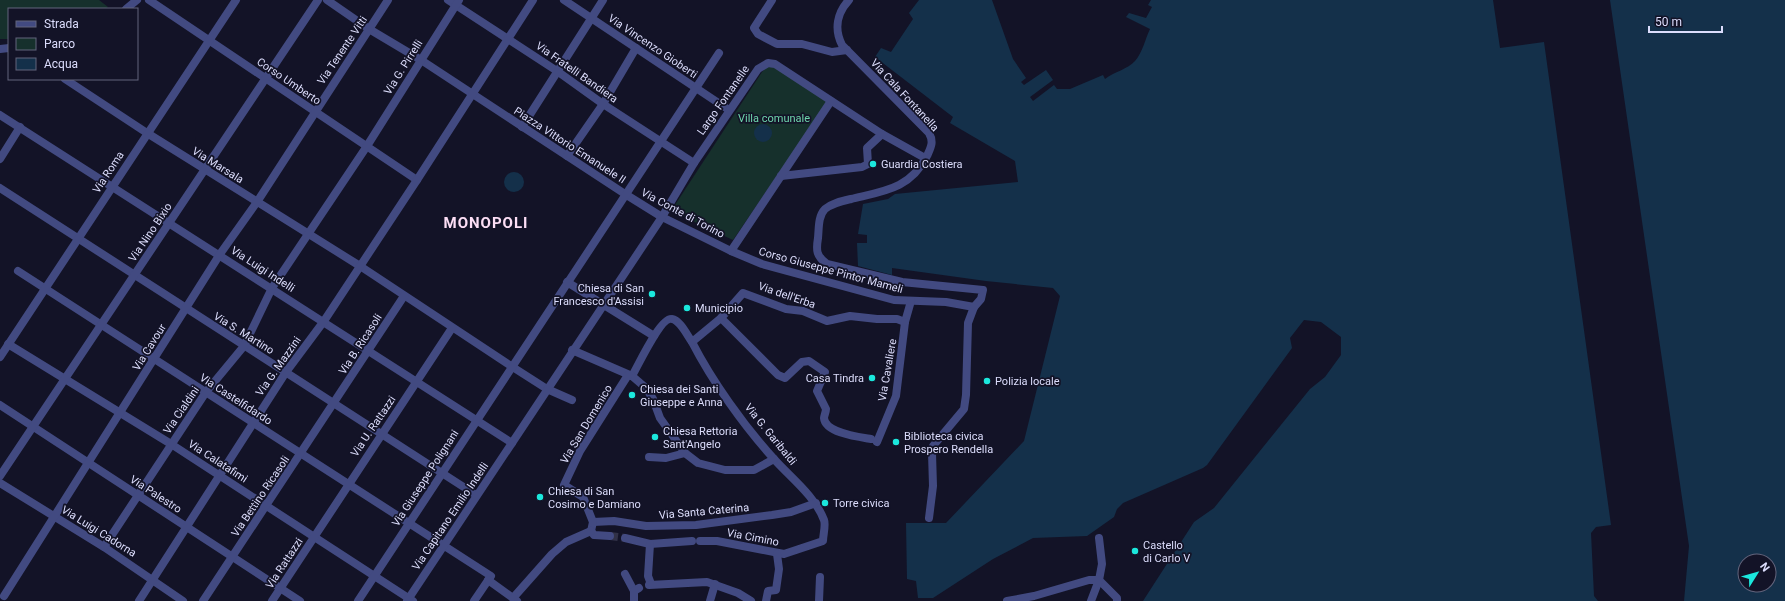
<svg xmlns="http://www.w3.org/2000/svg" width="1785" height="601" viewBox="0 0 1785 601" font-family="Roboto,sans-serif">
  <rect width="100%" height="100%" fill="#131327"/>
  <g fill="#16302c">
    <path d="M0,0H99L108,7L105,9H9V39H0Z"/>
    <path d="M768,66L775,67L828,101L733,240L671,211L762,72Z"/>
  </g>
  <g fill="#14304a" fill-rule="evenodd">
    <path d="M919,0H992L1013,59L1026,78L1021,82L1024,85L1046,70L1053,80L1030,97L1033,101L1054,85L1057,89H1070L1103,75L1105,79C1114,72 1128,69 1135,61C1143,52 1145,39 1150,29L1126,17L1129,13L1146,18L1152,7L1148,5L1151,0H1493L1500,48L1544,42L1611,525L1596,527L1591,533L1594,596L1598,601H1143L1194,522L1214,508L1310,389L1325,377L1341,355V337L1321,322L1304,320L1290,338L1292,348L1207,465L1203,468L1123,503L1117,509L1114,517L1087,536L1033,538L993,559L933,598H918L916,581L907,579L906,523H946L1024,441L1060,296L1053,288L986,281L892,268V275L858,266L857,243H867V235L858,234L863,204L888,199L895,194L1018,182L1015,161L950,123L953,117L875,57L881,48L891,52L913,19L909,13Z"/>
    <path d="M1610,0H1785V601H1684L1689,546ZM1745,561H1769V585H1745Z"/>
    <circle cx="763" cy="133" r="9"/>
    <circle cx="514" cy="182" r="10"/>
  </g>
  <g fill="none" stroke-linecap="round" stroke-linejoin="round">
    <path stroke="#313147" stroke-width="8" stroke-dasharray="8 4" stroke-linecap="butt" d="M610,536L625,538"/>
    <g stroke="#424a81" stroke-width="8">
      <path d="M149,0L417,180"/>
      <path d="M327,0L369,29L421,60L625,194L662,217L731,251L762,264L894,300L946,302L974,307"/>
      <path d="M448,0L557,71L603,104L694,163"/>
      <path d="M564,0L729,110"/>
      <path d="M772,0L754,28L758,34L777,44H802L832,52L847,50"/>
      <path d="M849,0C837,13 834,29 842,45L929,133C934,142 931,147 927,156C910,189 884,191 851,199C842,201 832,203 825,209C818,216 819,228 818,238C816,250 816,256 827,264L902,282L983,290L981,299L974,307L968,323L966,395L964,409L933,446L932,453L933,486L929,518"/>
      <path d="M126,9L137,0"/>
      <path d="M0,49L9,48"/>
      <path d="M65,79L147,133L360,266L511,366L547,389L572,400"/>
      <path d="M0,115L512,443"/>
      <path d="M522,127L603,0"/>
      <path d="M567,156L603,104L636,48"/>
      <path d="M0,159L20,127"/>
      <path d="M781,176L862,167L868,164L867,148L882,134"/>
      <path d="M0,188L476,495"/>
      <path d="M731,251L831,101"/>
      <path d="M18,271L491,576L474,601"/>
      <path d="M567,282L654,336"/>
      <path d="M721,318L778,375L785,378L802,362L809,361L825,372L817,391L826,409C826,412 824,416 824,418C825,433 859,437 871,439"/>
      <path d="M692,342C712,381 744,426 774,459C791,478 815,496 824,520C826,525 823,535 823,541L784,554L717,541H700"/>
      <path d="M8,344L171,444L413,601"/>
      <path d="M572,350L632,376"/>
      <path d="M0,357L236,0"/>
      <path d="M632,376C638,366 661,316 672,319C680,320 687,335 692,342L721,318L743,293L786,309L803,311L827,321L850,316L877,319H897L905,322L911,301"/>
      <path d="M632,376L646,388L653,399L660,418L685,453L698,463L725,470H754L774,459"/>
      <path d="M0,405L300,601"/>
      <path d="M877,442L896,396L905,322"/>
      <path d="M649,457L666,458L685,453"/>
      <path d="M0,476L318,0"/>
      <path d="M0,483L104,547L183,601"/>
      <path d="M593,522L614,521L646,526L696,525L772,515L791,512L816,503"/>
      <path d="M591,531L593,522L583,497L564,485L580,451L628,375"/>
      <path d="M591,531L594,535L610,536"/>
      <path d="M625,538L650,544L692,541"/>
      <path d="M1099,538L1102,564L1099,580L1117,598V601"/>
      <path d="M650,544L648,576L651,584"/>
      <path d="M104,547L206,392L244,346L272,288L367,146L459,0"/>
      <path d="M625,574L634,591"/>
      <path d="M488,580L517,601"/>
      <path d="M649,585L707,582L738,593L751,601"/>
      <path d="M4,596L220,254L257,202L388,0"/>
      <path d="M513,598L552,554L566,542L591,531"/>
      <path d="M139,601L286,372L324,321L417,180L533,0"/>
      <path d="M203,601L404,296"/>
      <path d="M272,601L452,328"/>
      <path d="M358,601L719,53"/>
      <path d="M407,601L662,217L694,163L758,69L768,63L775,64L882,134L925,158"/>
      <path d="M634,601V591L639,588"/>
      <path d="M710,601L715,584"/>
      <path d="M766,601L768,591L776,590L779,569L777,554"/>
      <path d="M819,601L820,577"/>
      <path d="M1007,601L1034,596L1089,580H1099L1091,601"/>
    </g>
  </g>
  <g fill="#1be8dd" stroke="#131327" stroke-width="1.5">
    <circle cx="873" cy="164" r="4"/>
    <circle cx="652" cy="294" r="4"/>
    <circle cx="687" cy="308" r="4"/>
    <circle cx="872" cy="378" r="4"/>
    <circle cx="987" cy="381" r="4"/>
    <circle cx="632" cy="395" r="4"/>
    <circle cx="655" cy="437" r="4"/>
    <circle cx="896" cy="442" r="4"/>
    <circle cx="540" cy="497" r="4"/>
    <circle cx="825" cy="503" r="4"/>
    <circle cx="1135" cy="551" r="4"/>
  </g>
  <g text-anchor="middle" stroke-width="3.5" stroke-linejoin="round" paint-order="stroke">
    <g font-size="11" fill="#dcddfc" stroke="#131327">
      <text transform="translate(653 46) rotate(34)" y="4">Via Vincenzo Gioberti</text>
      <text transform="translate(342 50) rotate(-56)" y="4">Via Tenente Vitti</text>
      <text transform="translate(403 67) rotate(-58)" y="4">Via G. Pirrelli</text>
      <text transform="translate(577 72) rotate(35)" y="4">Via Fratelli Bandiera</text>
      <text transform="translate(289 81) rotate(34)" y="4">Corso Umberto</text>
      <text transform="translate(905 95) rotate(47)" y="4">Via Cala Fontanella</text>
      <text transform="translate(723 100) rotate(-55)" y="4">Largo Fontanelle</text>
      <text transform="translate(570 145) rotate(33)" y="4">Piazza Vittorio Emanuele II</text>
      <text transform="translate(218 165) rotate(32)" y="4">Via Marsala</text>
      <text transform="translate(108 172) rotate(-57)" y="4">Via Roma</text>
      <text transform="translate(683 213) rotate(28)" y="4">Via Conte di Torino</text>
      <text transform="translate(150 232) rotate(-56)" y="4">Via Nino Bixio</text>
      <text transform="translate(263 269) rotate(33)" y="4">Via Luigi Indelli</text>
      <text transform="translate(831 270) rotate(15)" y="4">Corso Giuseppe Pintor Mameli</text>
      <text transform="translate(787 295) rotate(19)" y="4">Via dell'Erba</text>
      <text transform="translate(244 333) rotate(32)" y="4">Via S. Martino</text>
      <text transform="translate(360 344) rotate(-57)" y="4">Via B. Ricasoli</text>
      <text transform="translate(149 347) rotate(-58)" y="4">Via Cavour</text>
      <text transform="translate(278 366) rotate(-55)" y="4">Via G. Mazzini</text>
      <text transform="translate(887 370) rotate(-80)" y="4">Via Cavaliere</text>
      <text transform="translate(236 399) rotate(33)" y="4">Via Castelfidardo</text>
      <text transform="translate(181 410) rotate(-56)" y="4">Via Cialdini</text>
      <text transform="translate(586 424) rotate(-59)" y="4">Via San Domenico</text>
      <text transform="translate(373 426) rotate(-56)" y="4">Via U. Rattazzi</text>
      <text transform="translate(771 434) rotate(51)" y="4">Via G. Garibaldi</text>
      <text transform="translate(218 461) rotate(33)" y="4">Via Calatafimi</text>
      <text transform="translate(425 478) rotate(-57)" y="4">Via Giuseppe Polignani</text>
      <text transform="translate(156 494) rotate(33)" y="4">Via Palestro</text>
      <text transform="translate(260 496) rotate(-56)" y="4">Via Bettino Ricasoli</text>
      <text transform="translate(704 511) rotate(-5)" y="4">Via Santa Caterina</text>
      <text transform="translate(450 516) rotate(-56)" y="4">Via Capitano Emilio Indelli</text>
      <text transform="translate(99 531) rotate(32)" y="4">Via Luigi Cadorna</text>
      <text transform="translate(753 537) rotate(11)" y="4">Via Cimino</text>
      <text transform="translate(284 563) rotate(-57)" y="4">Via Rattazzi</text>
    </g>
    <g font-size="11" fill="#6ed5ac" stroke="#131327">
      <text x="774" y="122">Villa comunale</text>
    </g>
    <g font-size="11" fill="#dcddfc" stroke="#131327" text-anchor="start">
      <text x="881" y="168">Guardia Costiera</text>
      <text x="644" y="292" text-anchor="end">Chiesa di San<tspan x="644" dy="13">Francesco d'Assisi</tspan></text>
      <text x="695" y="312">Municipio</text>
      <text x="864" y="382" text-anchor="end">Casa Tindra</text>
      <text x="995" y="385">Polizia locale</text>
      <text x="640" y="393">Chiesa dei Santi<tspan x="640" dy="13">Giuseppe e Anna</tspan></text>
      <text x="663" y="435">Chiesa Rettoria<tspan x="663" dy="13">Sant'Angelo</tspan></text>
      <text x="904" y="440">Biblioteca civica<tspan x="904" dy="13">Prospero Rendella</tspan></text>
      <text x="548" y="495">Chiesa di San<tspan x="548" dy="13">Cosimo e Damiano</tspan></text>
      <text x="833" y="507">Torre civica</text>
      <text x="1143" y="549">Castello<tspan x="1143" dy="13">di Carlo V</tspan></text>
    </g>
    <g font-size="15" font-weight="bold" letter-spacing="1" fill="#fcdef5" stroke="#131327">
      <text x="486" y="228">MONOPOLI</text>
    </g>
  </g>
  <rect x="8" y="8" width="130" height="72" fill="#131327" stroke="#63647c"/>
  <rect x="16" y="21" width="20" height="6" fill="#424a81" stroke="#63647c"/>
  <text x="44" y="28" font-size="12" fill="#dcddfc">Strada</text>
  <rect x="16" y="38" width="20" height="12" fill="#16302c" stroke="#63647c"/>
  <text x="44" y="48" font-size="12" fill="#dcddfc">Parco</text>
  <rect x="16" y="58" width="20" height="12" fill="#14304a" stroke="#63647c"/>
  <text x="44" y="68" font-size="12" fill="#dcddfc">Acqua</text>
  <g transform="translate(1757 573) rotate(53)"><circle r="19" fill="#131327" stroke="#63647c"/>
  <path d="M0-3L7 15L0 10L-7 15Z" fill="#1be8dd"/>
  <text y="-6" font-size="11" font-weight="bold" text-anchor="middle" fill="#dcddfc">N</text>
  </g>
  <path d="M1649 26v6h73v-6" fill="none" stroke="#dcddfc" stroke-width="2"/>
  <text x="1655" y="26" font-size="12" fill="#dcddfc" stroke="#131327" stroke-width="3" paint-order="stroke">50 m</text>
</svg>
